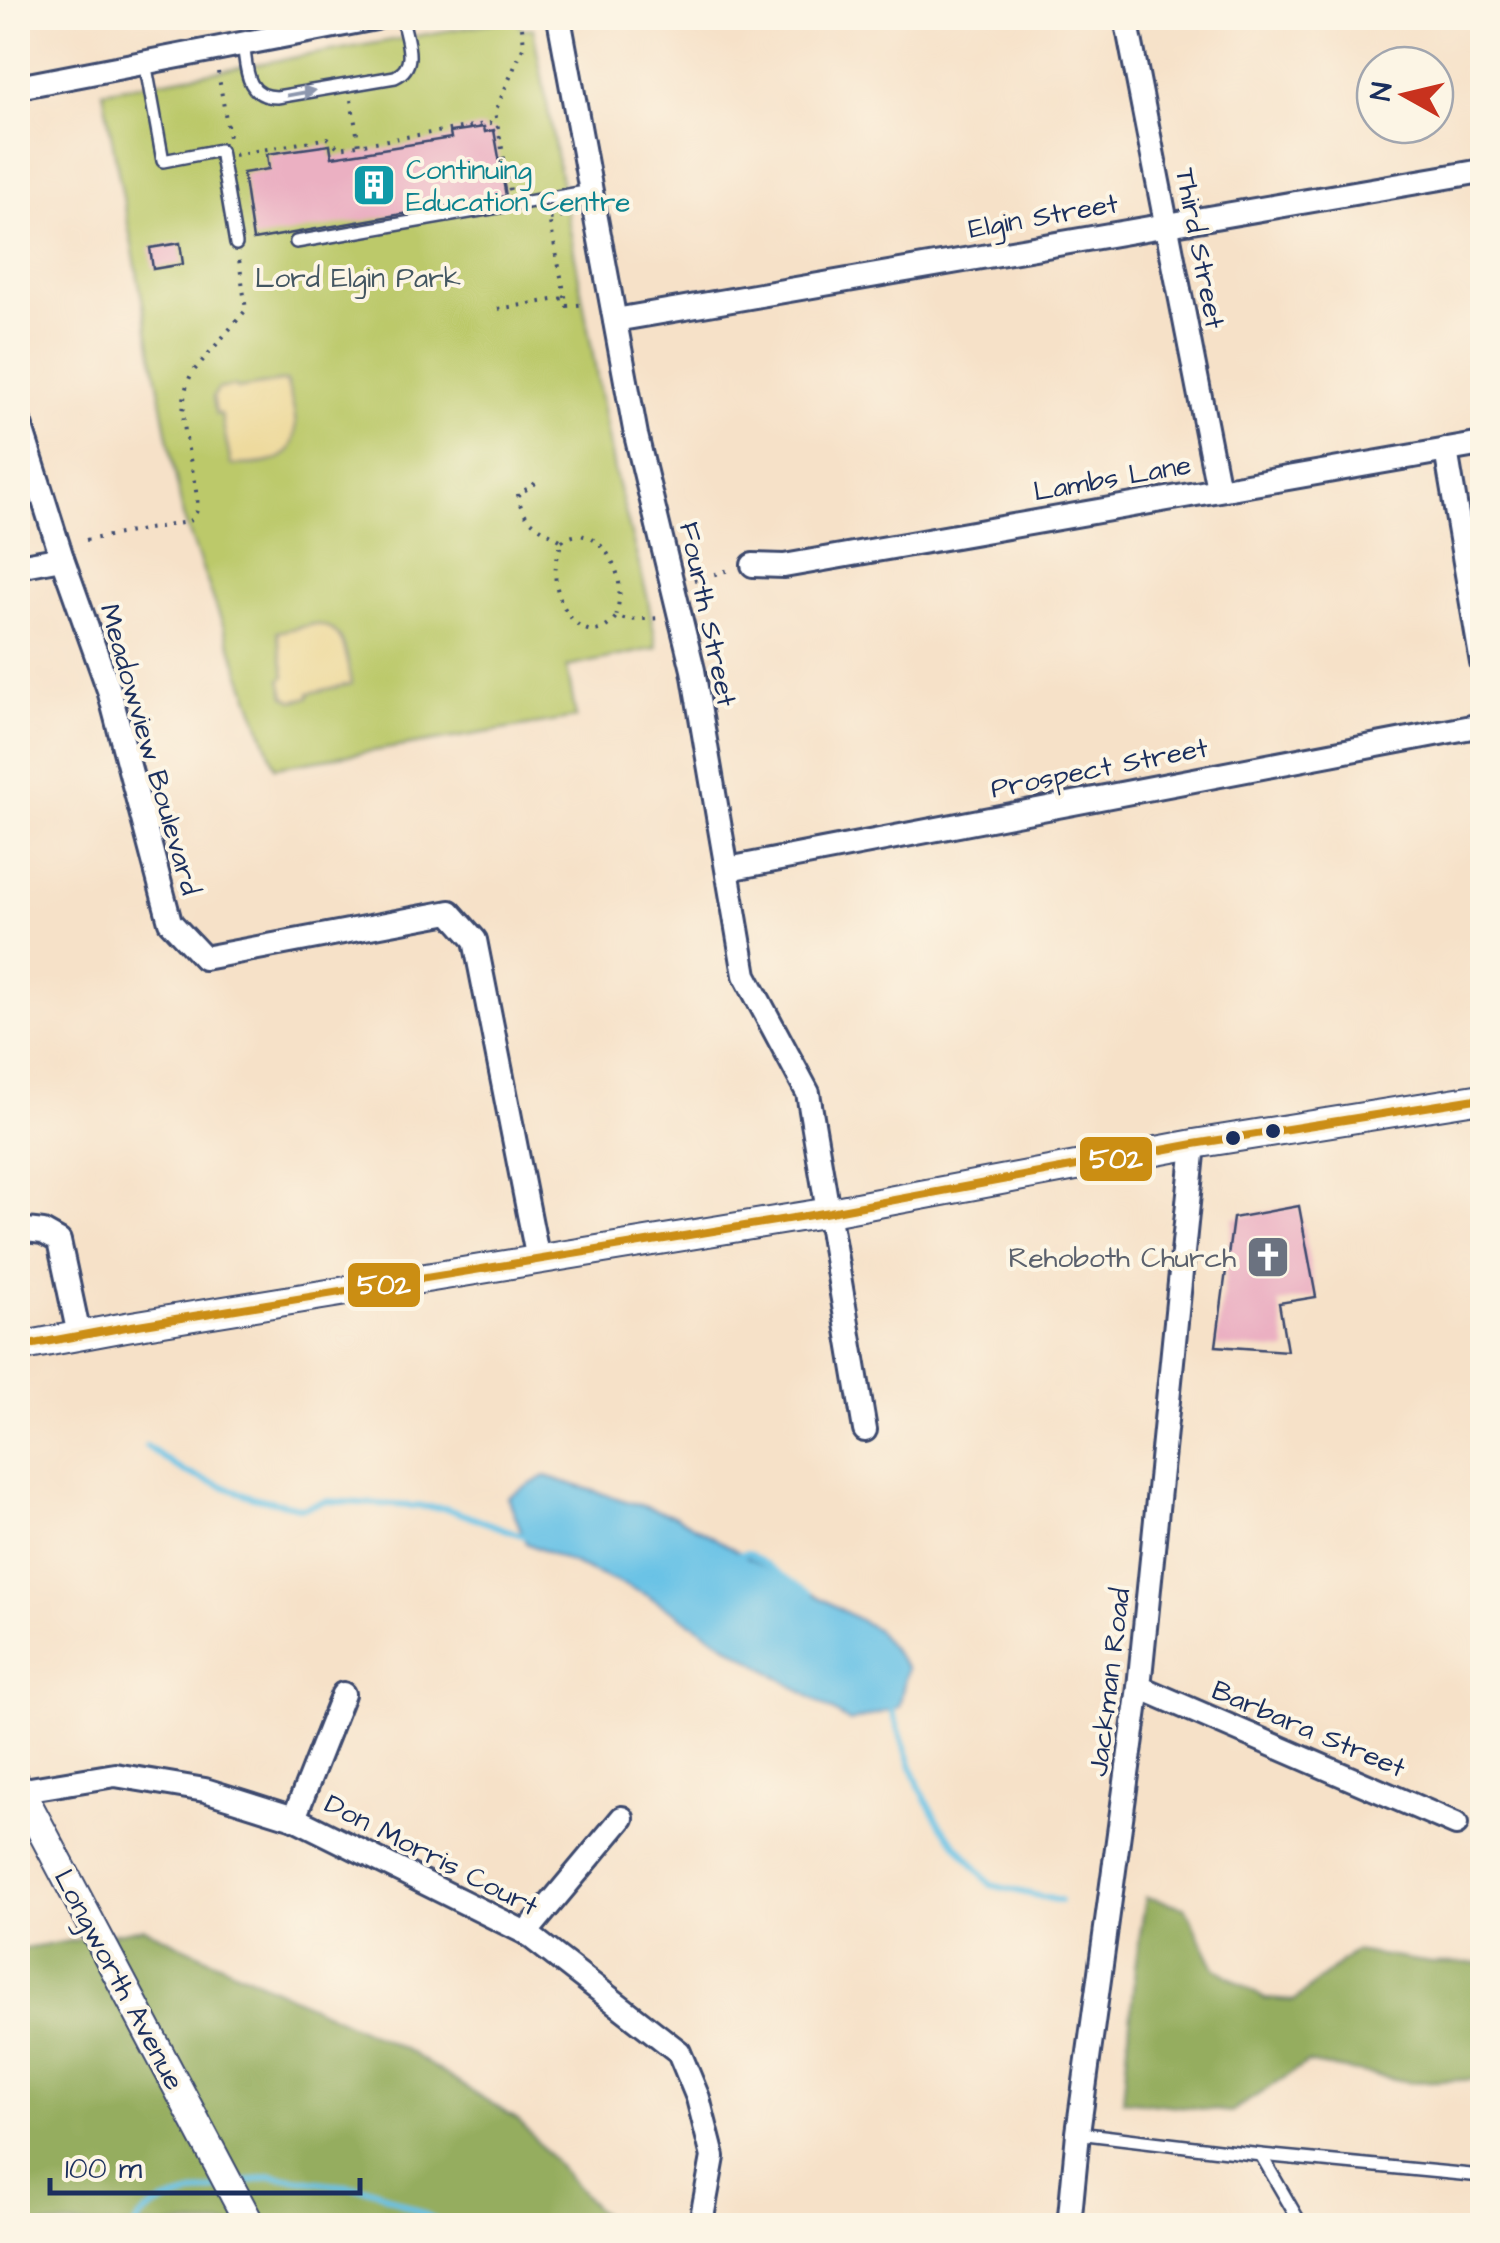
<svg xmlns="http://www.w3.org/2000/svg" width="1500" height="2243" viewBox="0 0 1500 2243" font-family="'Architects Daughter',sans-serif">
  <rect width="100%" height="100%" fill="#fcf5e5"/>
  <filter id="ink" filterUnits="userSpaceOnUse"><feTurbulence type="fractalNoise" baseFrequency=".01" numOctaves="2"/><feDisplacementMap in="SourceGraphic" scale="20" xChannelSelector="R" yChannelSelector="G"/><feConvolveMatrix kernelMatrix="1 2 1 2 8 2 1 2 1" color-interpolation-filters="sRGB"/></filter>
  <filter id="wash" filterUnits="userSpaceOnUse"><feTurbulence type="fractalNoise" baseFrequency=".0048" numOctaves="4" result="noise"/><feDisplacementMap in="SourceGraphic" scale="40" xChannelSelector="R" yChannelSelector="G"/><feGaussianBlur stdDeviation="2.25" result="paint"/><feColorMatrix in="noise" values="0 0 0 0 0 0 0 0 0 0 0 0 0 0 0 0 0 1.4 0 .05"/><feComposite in="paint" operator="in"/></filter>
  <g filter="url(#wash)">
    <rect width="100%" height="100%" fill="#f6e1c8"/>
    <path fill="#bcc96b" stroke="#6c7c64" stroke-width="2.5" d="M519,18L521,29L533,28L614,470L647,595L657,648L567,667L576,718L275,767L183,516L103,91Z"/>
    <g fill="#95ad5f" stroke="#586e5e" stroke-width="2.5">
      <path d="M1146,1897L1185,1907L1215,1968L1265,1999L1294,2001L1354,1951L1431,1963H1482V2079L1411,2082L1307,2063L1231,2112L1123,2100L1135,1967Z"/>
      <path d="M144,1928L406,2050L518,2120L596,2209L617,2225L18,2226V1950Z"/>
    </g>
    <g fill="#eeda9e" stroke="#84847e" stroke-width="2.5">
      <path d="M286,381C294,406 308,450 273,461C260,466 244,464 231,465L221,414H216L213,397L218,389L235,386L236,389Z"/>
      <path d="M315,624C347,627 347,658 351,684L309,693V697L293,701L285,696L281,679L285,676L277,632Z"/>
    </g>
    <path fill="#69c2e6" stroke="#4278a2" stroke-width="2.5" d="M545,1476L675,1516L877,1630L907,1668L899,1707L850,1722L647,1595L526,1543L508,1497Z"/>
    <g fill="none" stroke-linecap="round" stroke-linejoin="round">
      <g stroke="#69c2e6" stroke-width="6">
        <path d="M146,1446L184,1472L252,1497L303,1508L326,1501L445,1508L530,1538"/>
        <path d="M735,1555L748,1553L810,1594"/>
        <path d="M890,1705L919,1786L941,1826L991,1885L1060,1901"/>
        <path d="M239,2184L271,2176L375,2190L437,2221L441,2226"/>
        <path d="M135,2226C151,2198 192,2196 222,2188"/>
      </g>
    </g>
    <g id="blocks">
      <g fill="#ebb0c2">
        <path d="M484,127L485,132L494,130L506,196L253,240L243,173L269,169L267,154L330,145L332,157L451,138L450,132Z"/>
        <path d="M180,243L183,264L153,269L150,248Z"/>
        <path d="M1299,1206L1316,1297L1279,1303L1287,1351L1216,1346L1233,1218Z"/>
      </g>
    </g>
  </g>
  <g filter="url(#ink)">
    <use href="#blocks" fill-opacity="0" stroke="#3c4a6e" stroke-width="2.5"/>
    <g fill="none" stroke-linecap="round" stroke-linejoin="round">
      <g stroke="#3c4a6e" stroke-width="16">
        <g id="service">
          <path d="M243,43C247,69 245,97 277,97L395,77C419,66 406,40 402,18"/>
          <path d="M145,62L163,161L220,150L236,244"/>
          <path d="M296,242L591,191"/>
          <path d="M1078,2133L1261,2155L1482,2176"/>
          <path d="M1261,2155L1302,2226"/>
        </g>
      </g>
      <g stroke="#3c4a6e" stroke-width="28">
        <g id="minor">
          <path d="M559,18L636,435L693,670L745,975L808,1093L865,1430"/>
          <path d="M1126,18L1218,489"/>
          <path d="M18,87L376,18"/>
          <path d="M615,320L1482,171"/>
          <path d="M18,418L62,558L109,690L170,922L204,958L450,912L475,940L538,1260"/>
          <path d="M1446,450L1482,663"/>
          <path d="M753,565L784,566L1482,444"/>
          <path d="M18,566L62,558"/>
          <path d="M728,869L1482,725"/>
          <path d="M18,1229L43,1232L59,1241L79,1335"/>
          <path d="M1139,1687L1456,1824"/>
          <path d="M18,1791L115,1775L205,1790L294,1818L526,1933L679,2052L698,2098L713,2157L703,2212"/>
          <path d="M294,1818L343,1694"/>
          <path d="M526,1933L622,1818"/>
          <path d="M1069,2226L1078,2133L1139,1687L1194,1144"/>
        </g>
      </g>
      <g stroke="#3c4a6e" stroke-width="32">
        <g id="tertiary">
          <path d="M18,1347L126,1327L830,1212L1194,1144L1482,1098"/>
          <path d="M18,1786L251,2226"/>
        </g>
      </g>
      <g stroke="#3c4a6e" stroke-width="4" stroke-dasharray="2.5 8" stroke-linecap="butt">
        <path d="M218,72L229,137"/>
        <path d="M351,100L359,145"/>
        <path d="M234,155L328,138L339,148L497,122"/>
        <path d="M510,190L495,112L524,45L521,18"/>
        <path d="M548,213L567,306L587,304"/>
        <path d="M550,219L570,216"/>
        <path d="M498,309L565,298"/>
        <path d="M535,483L532,487L518,493C520,520 540,528 562,541C557,556 553,572 557,588C563,617 591,650 616,617"/>
        <path d="M86,540L182,523C188,521 191,522 195,515C200,506 196,493 195,484C189,449 174,406 192,373L246,310L239,259"/>
        <path d="M562,541C589,523 612,552 618,577C621,590 619,604 616,617L628,620L661,618"/>
        <path d="M694,580L733,569"/>
        <path d="M346,2226H350"/>
      </g>
      <use href="#service" stroke="#fff" stroke-width="11"/>
      <use href="#minor" stroke="#fff" stroke-width="22"/>
      <use href="#tertiary" stroke="#fff" stroke-width="28"/>
      <g stroke="#fcf5e5" stroke-width="15">
        <path id="bus-1" d="M18,1347L126,1327L830,1212L1194,1144L1482,1098"/>
      </g>
      <use href="#bus-1" stroke="#cb8e13" stroke-width="8"/>
    </g>
    <defs><path id="oneway-solid" d="M-6-.8H1V-3.2L6.5 0L1 3.2V.8H-6Z" transform="scale(2.5)"/></defs>
    <use fill="#8d97ae" href="#oneway-solid" transform="translate(301 93) rotate(-10)"/>
  </g>
  <defs>
    <g id="building-square" transform="scale(2.25)"><rect x="-9" y="-9" width="18" height="18" rx="4" fill="#0f9aa8" stroke="#fcf5e5"/><path d="M-4-6H4V6H1V3H-1V6H-4ZM-2.5-4.3h1.7v1.8h-1.7ZM.8-4.3h1.7v1.8H.8ZM-2.5-1h1.7V.8h-1.7ZM.8-1h1.7V.8H.8Z" fill="#fff"/></g>
    <g id="church-square" transform="scale(2.25)"><rect x="-9" y="-9" width="18" height="18" rx="4" fill="#6b7280" stroke="#fcf5e5"/><path d="M-1.2-6h2.4v3.5h3.3v2.4h-3.3V6h-2.4V-.1h-3.3v-2.4h3.3Z" fill="#fff"/></g>
  </defs>
  <g fill-rule="evenodd">
    <use href="#building-square" x="374" y="185"/>
    <use href="#church-square" x="1268" y="1257"/>
  </g>
  <g fill="#1b2f5e" stroke="#fcf5e5" stroke-width="4">
    <circle cx="1273" cy="1131" r="9"/>
    <circle cx="1233" cy="1138" r="9"/>
  </g>
  <g text-anchor="middle" stroke-width="8" stroke-linejoin="round" paint-order="stroke">
    <g font-size="28" fill="#0d838f" stroke="#fcf5e5" text-anchor="start">
      <text x="406" y="179">Continuing<tspan x="406" dy="32">Education Centre</tspan></text>
    </g>
    <g font-size="28" fill="#1b2f5e" stroke="#fcf5e5">
      <text transform="translate(1043 215) rotate(-10)" y="10">Elgin Street</text>
      <text transform="translate(1201 248) rotate(79)" y="10">Third Street</text>
      <text transform="translate(1112 477) rotate(-10)" y="10">Lambs Lane</text>
      <text transform="translate(709 614) rotate(78)" y="10">Fourth Street</text>
      <text transform="translate(151 749) rotate(74)" y="10">Meadowview Boulevard</text>
      <text transform="translate(1099 767) rotate(-11)" y="10">Prospect Street</text>
      <text transform="translate(1108 1682) rotate(-83)" y="10">Jackman Road</text>
      <text transform="translate(1309 1728) rotate(23)" y="10">Barbara Street</text>
      <text transform="translate(432 1854) rotate(27)" y="10">Don Morris Court</text>
      <text transform="translate(120 1979) rotate(62)" y="10">Longworth Avenue</text>
    </g>
    <g font-size="28" fill="#435661" stroke="#fcf5e5">
      <text x="358" y="287">Lord Elgin Park</text>
    </g>
    <g font-size="28" fill="#5b616d" stroke="#fcf5e5" text-anchor="end">
      <text x="1236" y="1267">Rehoboth Church</text>
    </g>
  </g>
  <g stroke="#fcf5e5" stroke-width="4">
    <rect x="1078" y="1135" width="76" height="48" rx="10" fill="#cb8e13"/>
    <rect x="346" y="1261" width="76" height="48" rx="10" fill="#cb8e13"/>
  </g>
  <g font-size="28" text-anchor="middle" font-weight="bold" fill="#fff">
    <text x="1116" y="1168">502</text>
    <text x="384" y="1294">502</text>
  </g>
  <rect width="1500" height="2243" fill="none" stroke="#fcf5e5" stroke-width="60"/>
  <g transform="translate(1405 95) rotate(278)"><circle r="48" fill="#fcf5e5" stroke="#a2a6af" stroke-width="2.5"/>
  <path d="M0-8L18 38L0 25L-18 38Z" fill="#c8321e"/>
  <text y="-15" font-size="28" font-weight="bold" text-anchor="middle" fill="#1b2f5e">N</text>
  </g>
  <path d="M50 2178v15h310v-15" fill="none" stroke="#1b2f5e" stroke-width="5"/>
  <text x="65" y="2178" font-size="30" fill="#1b2f5e" stroke="#fcf5e5" stroke-width="8" paint-order="stroke">100 m</text>
</svg>
